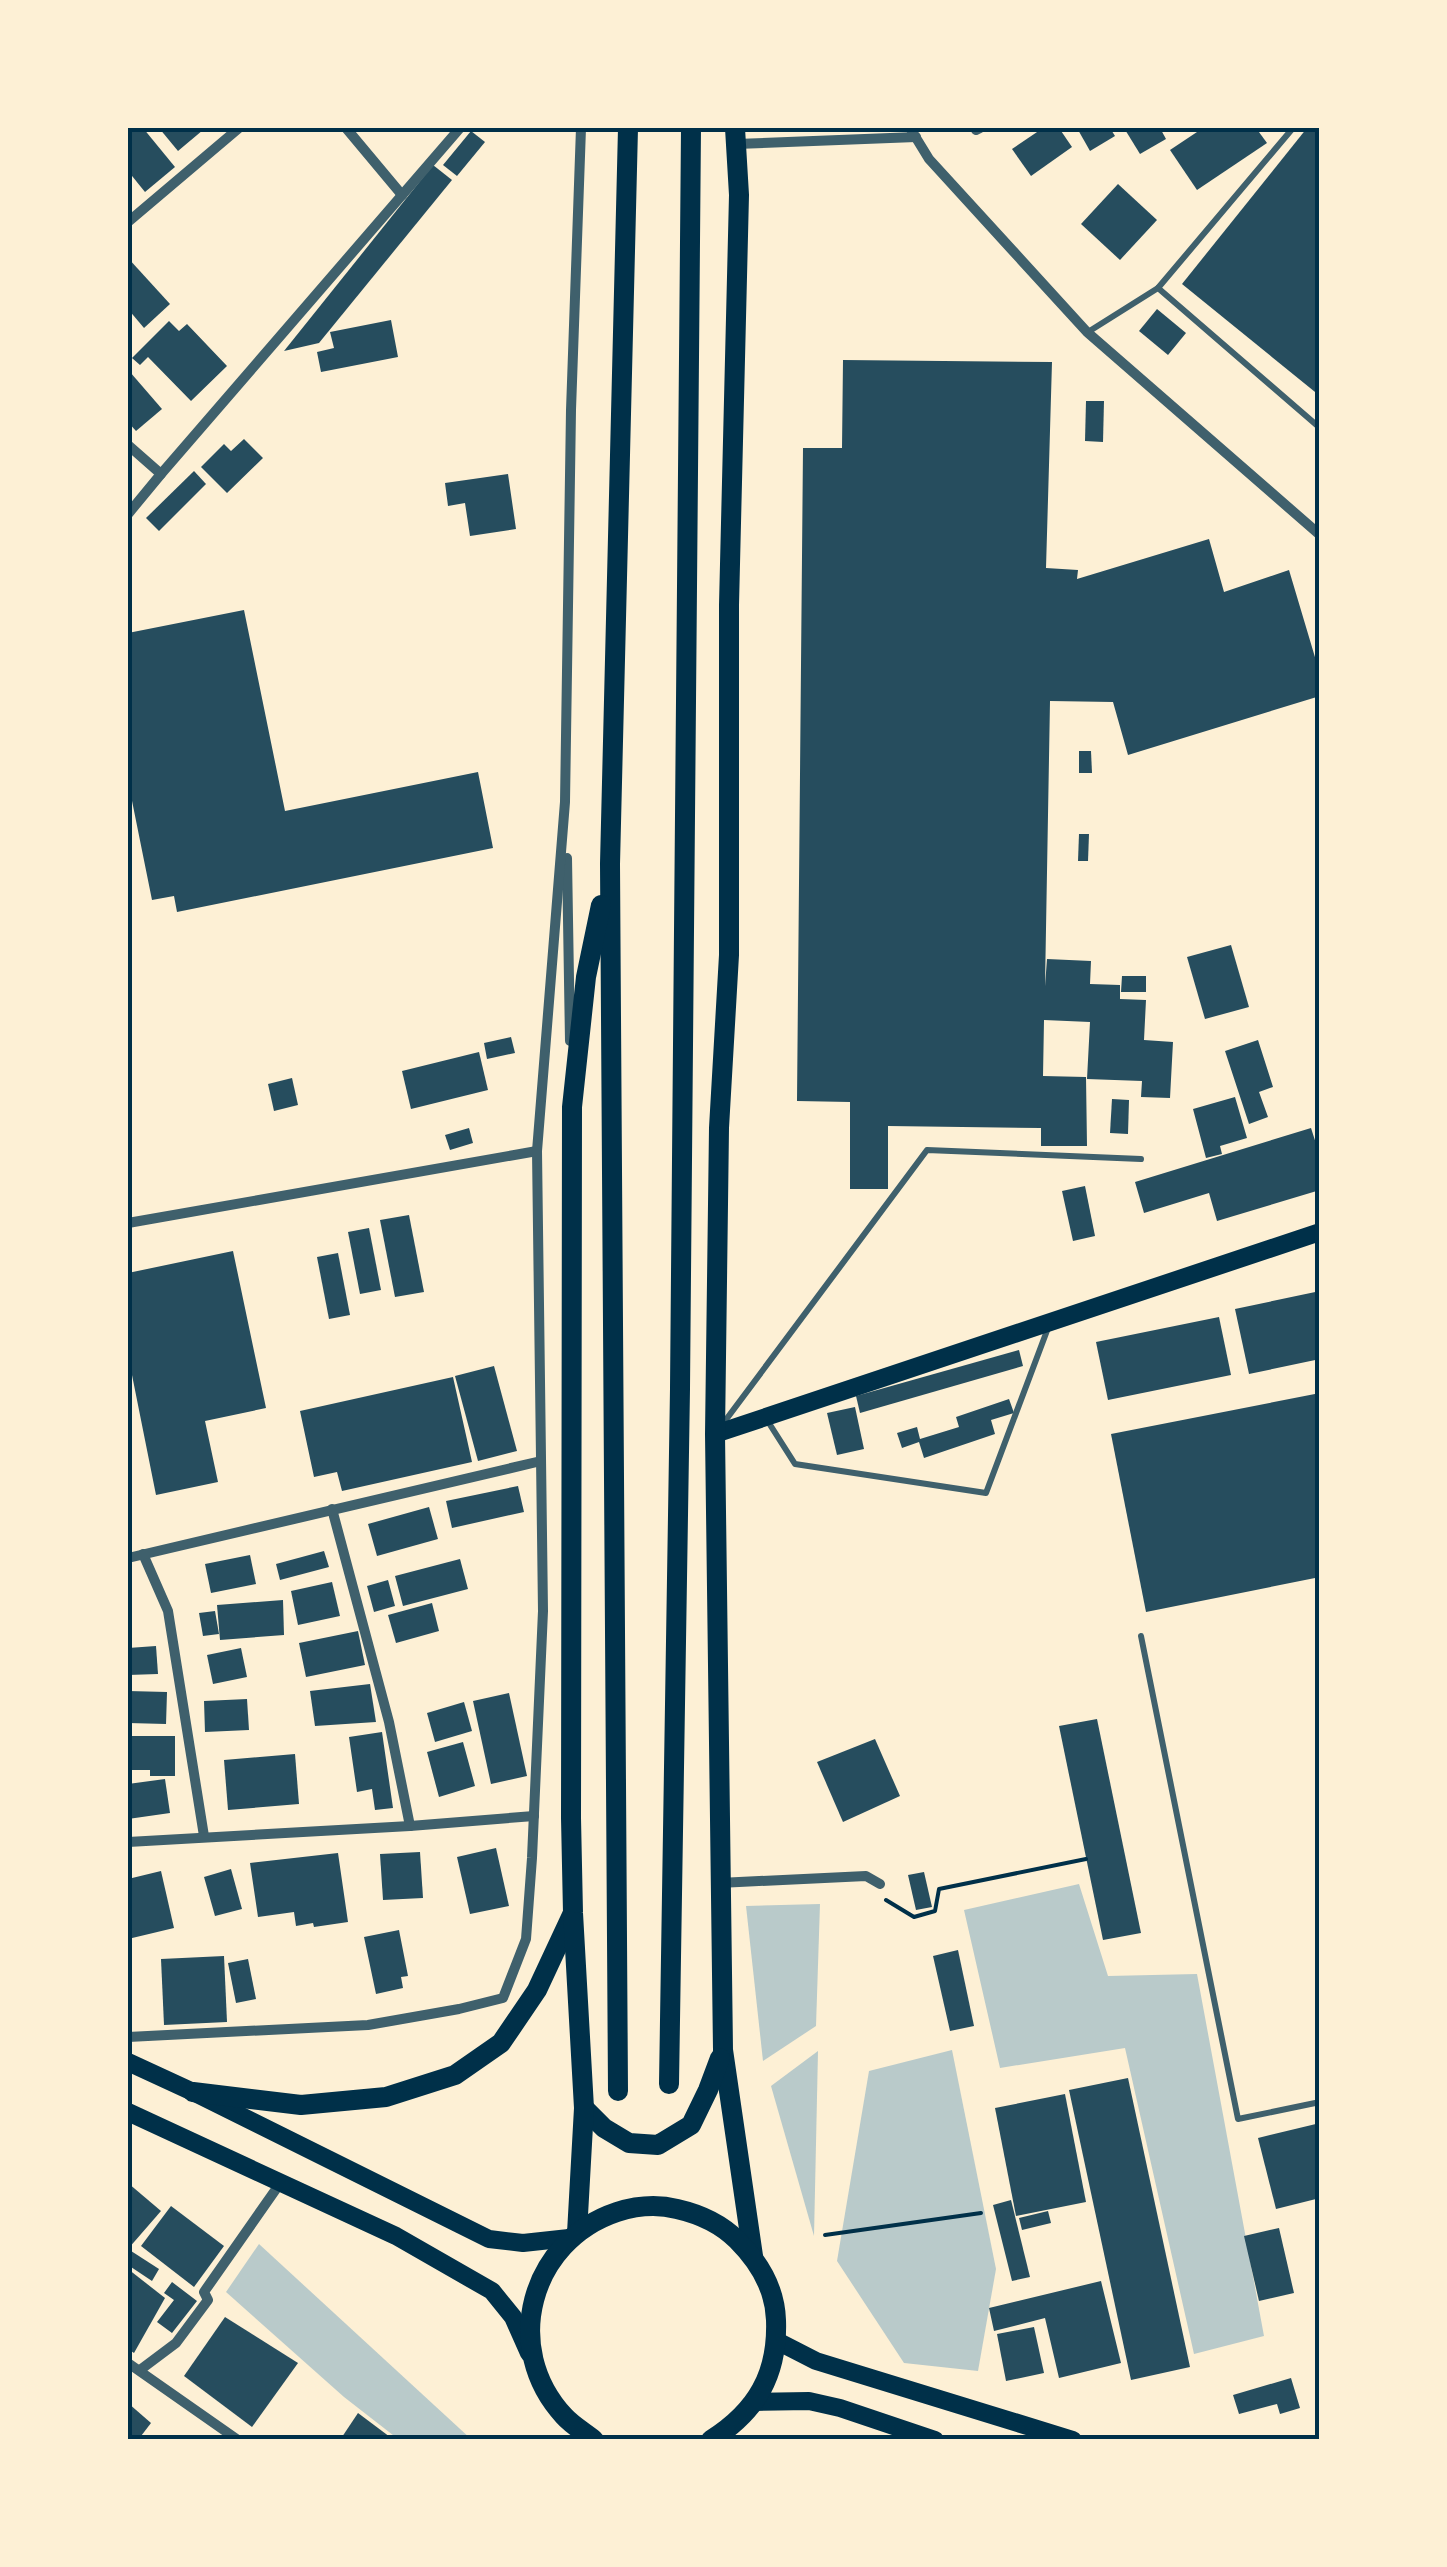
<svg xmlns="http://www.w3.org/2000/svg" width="1447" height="2567" viewBox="0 0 1447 2567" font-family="'PT Sans',sans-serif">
  <rect width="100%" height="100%" fill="#fdf0d5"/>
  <g fill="#b9caca">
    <path d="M1079,1884L1108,1976L1197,1974L1264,2336L1194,2354L1125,2048L1000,2068L964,1910Z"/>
    <path d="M820,1904L816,2026L763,2061L746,1906Z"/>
    <path d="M952,2050L996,2269L978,2371L904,2363L837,2261L869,2071Z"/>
    <path d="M818,2051L814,2236L771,2086Z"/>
    <path d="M259,2244L471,2439H398L344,2397L226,2292Z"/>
  </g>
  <g fill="#264d5e">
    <path d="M128,128H143L175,167L145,192L128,171Z"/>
    <path d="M159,128H201L203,130L178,151Z"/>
    <path d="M1043,128H1059L1072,147L1031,176L1012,149Z"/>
    <path d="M1077,128H1110L1115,136L1090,151Z"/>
    <path d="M1124,128H1160L1166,139L1140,154Z"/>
    <path d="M1203,128H1256L1267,143L1197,190L1170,150Z"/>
    <path d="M1307,128H1320V396L1182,284Z"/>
    <path d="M471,131L485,142L457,176L443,165Z"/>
    <path d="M433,165L452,180L319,343L284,351Z"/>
    <path d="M1118,184L1157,220L1120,260L1081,224Z"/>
    <path d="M128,258L170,304L144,328L128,309Z"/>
    <path d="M1157,309L1186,333L1168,355L1139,331Z"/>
    <path d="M391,320L398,357L321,372L317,352L334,348L330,332Z"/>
    <path d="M169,321L179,331L187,324L227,366L191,401L148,357L140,365L132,358Z"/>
    <path d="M843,360L1052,362L1046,568L1078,570L1077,579L1209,539L1224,592L1289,570L1320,674V696L1128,755L1113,702L1050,701L1045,986L1047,959L1091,961L1090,984L1120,985V999L1146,1000L1144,1040L1173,1042L1170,1098L1141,1097L1142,1081L1087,1079L1090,1022L1044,1020L1043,1076L1086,1077L1087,1146H1041V1128L888,1126V1189H850V1102L797,1101L803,448H842Z"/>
    <path d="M130,372L162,409L136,431L128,422V375Z"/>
    <path d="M1086,401H1104L1103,442L1085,441Z"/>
    <path d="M244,439L263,458L227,493L201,467L224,444L231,451Z"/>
    <path d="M194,471L206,484L159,531L146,518Z"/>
    <path d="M508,474L516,529L470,536L465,503L448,506L445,483Z"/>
    <path d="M244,610L285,811L478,772L493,848L177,912L174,896L152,900L128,781V633Z"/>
    <path d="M1079,751H1091L1092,773H1079Z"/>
    <path d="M1079,834H1089L1088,861H1078Z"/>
    <path d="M1231,945L1249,1007L1205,1019L1187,957Z"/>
    <path d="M1122,976H1146V992H1121Z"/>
    <path d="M511,1037L515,1053L487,1059L484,1043Z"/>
    <path d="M1258,1040L1273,1087L1259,1092L1268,1117L1249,1124L1225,1051Z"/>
    <path d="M479,1052L488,1090L411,1109L402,1071Z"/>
    <path d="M292,1078L298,1105L274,1111L268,1084Z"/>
    <path d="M1235,1097L1247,1138L1220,1146L1222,1154L1206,1158L1193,1109Z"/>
    <path d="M1112,1099L1129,1100L1128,1134L1110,1133Z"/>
    <path d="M469,1128L473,1143L450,1150L445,1135Z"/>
    <path d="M1311,1128L1320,1156V1190L1217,1221L1209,1193L1144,1213L1135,1182Z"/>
    <path d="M1085,1186L1095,1236L1073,1241L1062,1191Z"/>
    <path d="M409,1215L424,1292L395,1297L380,1220Z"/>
    <path d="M369,1228L381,1290L360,1294L348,1232Z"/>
    <path d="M233,1251L266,1408L205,1421L218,1482L156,1495L128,1355V1273Z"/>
    <path d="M338,1253L350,1315L329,1319L317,1257Z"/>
    <path d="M1320,1291V1359L1249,1374L1235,1309Z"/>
    <path d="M1219,1317L1231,1375L1108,1400L1096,1342Z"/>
    <path d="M1019,1350L1023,1366L860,1413L856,1396Z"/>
    <path d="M494,1366L517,1451L478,1461L455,1376Z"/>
    <path d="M453,1377L472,1462L342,1491L337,1472L314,1477L300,1411Z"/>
    <path d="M1320,1393V1577L1146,1612L1111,1434Z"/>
    <path d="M1009,1399L1014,1413L991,1420L995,1434L924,1458L919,1442L902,1448L897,1433L917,1427L920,1439L959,1427L956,1417Z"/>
    <path d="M855,1407L864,1449L837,1455L827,1413Z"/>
    <path d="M518,1486L524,1512L452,1528L446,1501Z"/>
    <path d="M429,1507L438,1539L377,1556L368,1524Z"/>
    <path d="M324,1551L329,1567L280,1580L276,1564Z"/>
    <path d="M250,1555L256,1584L211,1593L205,1564Z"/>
    <path d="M460,1559L468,1589L403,1606L395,1576Z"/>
    <path d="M388,1580L395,1606L374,1612L367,1586Z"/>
    <path d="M332,1582L340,1616L298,1625L291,1591Z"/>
    <path d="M283,1600L284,1635L220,1640L217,1605Z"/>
    <path d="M432,1603L439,1631L396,1643L388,1615Z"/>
    <path d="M215,1611L219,1634L203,1636L199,1613Z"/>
    <path d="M358,1631L365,1665L306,1677L299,1643Z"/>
    <path d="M156,1646L158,1674L128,1675V1648Z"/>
    <path d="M241,1648L247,1677L213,1684L207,1655Z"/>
    <path d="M370,1684L376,1722L315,1726L310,1691Z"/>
    <path d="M128,1691L167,1692L166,1724L128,1723Z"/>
    <path d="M509,1693L527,1776L491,1784L473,1701Z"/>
    <path d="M247,1699L249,1730L205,1732L204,1701Z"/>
    <path d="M464,1702L472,1731L435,1742L427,1713Z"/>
    <path d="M1097,1719L1141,1933L1103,1940L1059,1726Z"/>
    <path d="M382,1732L393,1808L375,1810L372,1789L357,1792L349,1737Z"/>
    <path d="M128,1736H175V1776H150V1770H128Z"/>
    <path d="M875,1739L900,1796L843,1822L817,1762Z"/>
    <path d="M463,1742L475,1786L439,1797L427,1752Z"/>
    <path d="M295,1754L299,1804L228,1810L224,1760Z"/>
    <path d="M165,1779L170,1813L128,1819V1784Z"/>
    <path d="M496,1848L509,1906L470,1914L457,1857Z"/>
    <path d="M420,1852L423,1898L383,1900L380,1854Z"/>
    <path d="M338,1853L348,1922L314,1927L313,1923L296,1926L294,1912L258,1917L250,1863Z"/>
    <path d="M231,1869L242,1909L215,1916L204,1877Z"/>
    <path d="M161,1871L174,1928L128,1939V1879Z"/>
    <path d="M924,1872L932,1907L916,1910L908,1875Z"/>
    <path d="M399,1930L408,1976L401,1977L403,1988L376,1994L364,1937Z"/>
    <path d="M958,1950L974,2026L950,2031L933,1956Z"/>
    <path d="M224,1956L227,2022L164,2025L161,1959Z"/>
    <path d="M248,1959L256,1999L236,2003L228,1963Z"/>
    <path d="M1128,2078L1190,2367L1131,2380L1069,2090Z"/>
    <path d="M1065,2094L1086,2202L1016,2216L995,2108Z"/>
    <path d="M1320,2123V2198L1276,2209L1258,2138Z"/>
    <path d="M128,2183L161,2211L128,2249Z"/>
    <path d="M1011,2200L1030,2277L1012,2281L993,2205Z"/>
    <path d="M171,2206L224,2246L194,2287L141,2246Z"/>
    <path d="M1048,2211L1051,2223L1022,2230L1019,2218Z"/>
    <path d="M1279,2228L1294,2293L1259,2301L1244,2236Z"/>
    <path d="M128,2249L159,2269L152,2281L128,2265Z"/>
    <path d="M128,2269L165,2298L134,2353L128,2349Z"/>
    <path d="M1101,2281L1121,2363L1059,2378L1045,2318L994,2331L989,2308Z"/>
    <path d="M172,2282L197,2301L172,2333L157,2322L174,2300L164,2293Z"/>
    <path d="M225,2317L298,2363L252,2427L184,2376Z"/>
    <path d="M1034,2327L1044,2373L1006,2381L997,2334Z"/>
    <path d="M1291,2378L1300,2408L1280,2414L1277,2404L1239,2414L1233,2395Z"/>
    <path d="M128,2403L151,2423L138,2440H128Z"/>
    <path d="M358,2413L394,2440H340Z"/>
  </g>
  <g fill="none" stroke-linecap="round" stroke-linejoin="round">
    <g stroke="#003049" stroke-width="4">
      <path d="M886,1900L914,1917L935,1911L939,1889L1086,1859"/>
      <path d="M825,2235L981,2213"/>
    </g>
    <g stroke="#3f606c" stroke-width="6">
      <path d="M1158,288L1320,428"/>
      <path d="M1088,332L1158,288L1293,128"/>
      <path d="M767,1420L795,1464L986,1493L1048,1328"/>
      <path d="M722,1425L927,1150L1141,1159"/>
      <path d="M1141,1636L1238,2119L1320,2102"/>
    </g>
    <g stroke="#3f606c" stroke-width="10">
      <path d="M346,128L402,195"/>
      <path d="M910,128L929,159L1087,332L1320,535"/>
      <path d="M975,128L976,130L980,128"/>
      <path d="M736,144L916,137"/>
      <path d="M128,222L239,128"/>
      <path d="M128,445L161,474L128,514"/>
      <path d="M161,474L460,128"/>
      <path d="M567,858L570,1041"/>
      <path d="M128,1223L537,1151"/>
      <path d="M332,1509L389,1722L410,1826"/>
      <path d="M143,1554L168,1611L204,1836"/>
      <path d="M128,1558L541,1461"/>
      <path d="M128,1842L410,1826L534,1816"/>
      <path d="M719,1883L866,1876L880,1884"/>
      <path d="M128,2037L368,2025L459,2009L503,1998L526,1939L532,1858L543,1611L537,1151L565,802L571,410L581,128"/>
      <path d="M128,2363L238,2440"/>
      <path d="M140,2370L176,2343L208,2300L204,2292L281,2182"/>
    </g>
    <g stroke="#003049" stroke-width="18">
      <path d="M715,1434L1320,1232"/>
      <path d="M128,2062L193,2092L489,2239L523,2243L569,2238"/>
      <path d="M128,2112L396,2236L492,2291L513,2317L529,2353"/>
      <path d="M777,2341L816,2361L1073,2440"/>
      <path d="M755,2402L809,2401L840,2408L935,2440"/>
    </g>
    <g stroke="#003049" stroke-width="20">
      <path d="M735,128L739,195L729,605V955L719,1128L715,1434L723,2050L753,2256"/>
      <path d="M669,2084L680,1389L691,128"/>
      <path d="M618,2091L610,864L628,128"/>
      <path d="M193,2092L301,2105L386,2097L455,2075L501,2043L537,1990L572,1915"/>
      <path d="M584,2108L604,2128L629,2143L658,2145L691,2125L708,2090L720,2058"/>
      <path d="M577,2233L584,2108L573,1913L571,1818L572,1107L586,977L601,905"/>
      <path d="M594,2440C584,2432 572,2425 564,2416C501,2348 530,2241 617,2212C636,2206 657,2204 677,2209C699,2214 720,2223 737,2240C758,2261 775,2288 776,2320C778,2374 757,2411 711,2440"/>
    </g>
  </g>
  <rect width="1447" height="2567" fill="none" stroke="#fdf0d5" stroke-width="260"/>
  <rect x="130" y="130" width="1187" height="2307" fill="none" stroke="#003049" stroke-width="4"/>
</svg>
